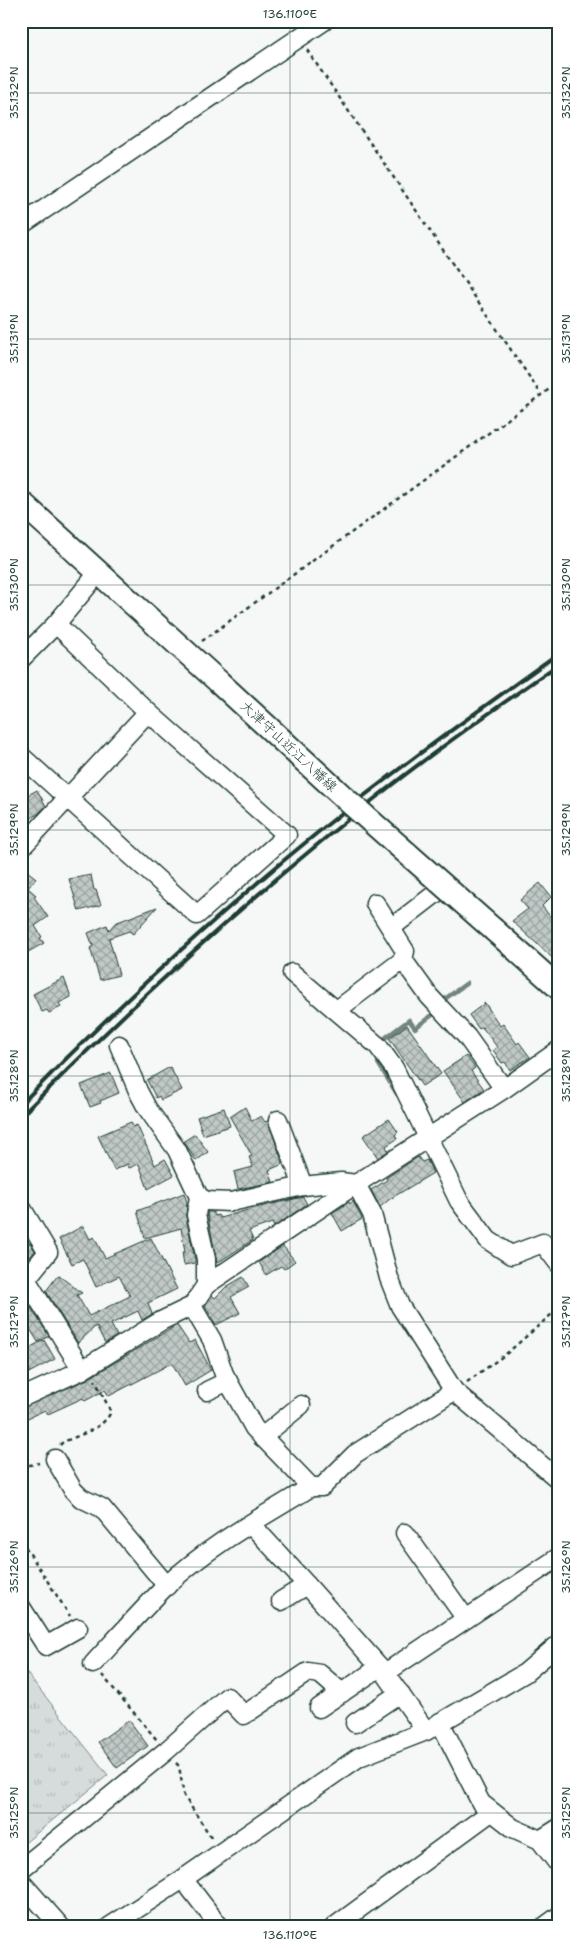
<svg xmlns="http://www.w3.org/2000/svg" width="580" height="1948" viewBox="0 0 580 1948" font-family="'Shantell Sans','Klee One',sans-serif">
  <defs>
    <pattern id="park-tufts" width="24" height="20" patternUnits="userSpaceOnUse" patternTransform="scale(1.25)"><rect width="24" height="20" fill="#d6dcdb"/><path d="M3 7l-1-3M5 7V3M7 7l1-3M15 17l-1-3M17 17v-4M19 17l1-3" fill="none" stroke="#b7bebd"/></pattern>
    <pattern id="building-cross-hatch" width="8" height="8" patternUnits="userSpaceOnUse" patternTransform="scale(1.25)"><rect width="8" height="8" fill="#c0c9c6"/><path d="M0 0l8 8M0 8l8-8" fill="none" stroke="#9ba4a2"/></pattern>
  </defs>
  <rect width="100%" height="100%" fill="#f6f7f7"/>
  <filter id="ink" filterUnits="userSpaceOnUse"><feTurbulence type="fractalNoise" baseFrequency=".02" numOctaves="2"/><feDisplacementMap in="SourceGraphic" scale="10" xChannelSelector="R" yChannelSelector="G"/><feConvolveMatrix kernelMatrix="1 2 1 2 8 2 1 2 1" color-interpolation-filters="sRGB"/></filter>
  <g filter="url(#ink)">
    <path fill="url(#park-tufts)" stroke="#7a8c88" d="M21,1666L108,1775L21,1846Z"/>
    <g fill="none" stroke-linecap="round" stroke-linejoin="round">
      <g stroke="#72857f" stroke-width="4.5">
        <path d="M442,1001L467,983"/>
        <path d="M381,1041L409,1020L415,1028L435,1013"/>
        <path d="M378,1063L397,1094"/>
      </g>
    </g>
    <g fill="url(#building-cross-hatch)" stroke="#1f3d34">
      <path d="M37,790L46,806L38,814L21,824V799Z"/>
      <path d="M21,866L36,878L28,888L36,895L34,897L48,917L35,926L42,937L40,938L44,943L21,956Z"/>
      <path d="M91,875L94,890H96L101,905L79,911L69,879Z"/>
      <path d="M540,883L551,897L542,906L559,928V964L512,921L528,909L520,900Z"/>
      <path d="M157,907L133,934L129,931L109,938L119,975L100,980L90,948L93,946L88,933L107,925L109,930L115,923Z"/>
      <path d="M64,978L71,997L59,1003L61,1007L49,1013L47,1010L42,1012L33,994Z"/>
      <path d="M485,1003L500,1026L503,1024L517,1044L519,1042L530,1057L510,1070L505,1062L502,1063L493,1050L497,1047L482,1027L479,1029L469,1015Z"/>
      <path d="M407,1025L441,1074L422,1086L389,1038Z"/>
      <path d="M466,1056L475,1068L471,1071L484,1089L465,1102L443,1071Z"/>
      <path d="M170,1067L182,1090L161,1100L159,1096L156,1098L147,1080Z"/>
      <path d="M111,1073L119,1093L100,1101L101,1103L90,1107L81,1085Z"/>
      <path d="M245,1107L252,1121L261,1116L265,1122L268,1121L283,1164L269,1170L273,1182L238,1189L234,1172L253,1167L249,1157L252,1156L230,1117Z"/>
      <path d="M224,1108L230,1126L203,1135L197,1117Z"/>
      <path d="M389,1119L398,1132L395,1135L397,1139L386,1146L388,1151L378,1158L363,1136Z"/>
      <path d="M131,1122L133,1127L137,1125L155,1165L165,1159L174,1175L148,1189L139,1164L129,1168L128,1164L114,1170L98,1136Z"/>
      <path d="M195,1134L208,1152L196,1161L184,1141Z"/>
      <path d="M418,1157L422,1162L427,1160L433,1173L390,1199L380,1207L371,1190L387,1180L386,1178Z"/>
      <path d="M184,1193L187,1202L186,1217L195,1260V1263L184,1265L182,1252H185L181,1228L145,1238L137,1211Z"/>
      <path d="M303,1197L307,1204L274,1227L272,1223L249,1231L253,1240L217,1263L207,1212H213L215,1216L218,1215L220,1218L255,1208Z"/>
      <path d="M353,1201L362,1219L342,1231L332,1213L349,1202L350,1204Z"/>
      <path d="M83,1226L90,1239L94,1237L105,1258L151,1238L177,1289L148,1303L152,1314L142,1320L138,1311L111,1324L117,1336L105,1343L96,1326L78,1343L46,1291L58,1275L82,1293L77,1295L89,1316L130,1296L119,1276L96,1287L83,1259L72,1264L59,1239Z"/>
      <path d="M21,1238L31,1244L35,1251L21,1268Z"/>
      <path d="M283,1246L295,1261L284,1269L281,1266L266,1275L259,1262Z"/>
      <path d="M243,1277L249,1287L231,1297L240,1313L216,1325L205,1306L212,1295L215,1298L226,1287Z"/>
      <path d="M21,1292L49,1336L38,1342L21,1314Z"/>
      <path d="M177,1325L189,1343L195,1340L211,1370L185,1386L172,1363L109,1396L105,1390L85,1401L83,1398L48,1414L45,1410L21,1421V1408L86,1380Z"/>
      <path d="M44,1340L55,1359L21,1377V1352Z"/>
      <path d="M129,1720L148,1746L117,1768L98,1742Z"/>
    </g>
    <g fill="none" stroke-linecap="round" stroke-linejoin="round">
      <g stroke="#1f3d34" stroke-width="21">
        <g id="minor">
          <path d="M21,225L324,21"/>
          <path d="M21,659L56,624L99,572"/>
          <path d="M21,756L197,915L287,835L148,712L56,624"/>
          <path d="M21,848L148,712"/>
          <path d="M375,903L405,951L403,960L429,996L467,1037L504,1089"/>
          <path d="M391,928L435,894"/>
          <path d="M292,973L378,1046L394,1068L459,1201L488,1240L511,1255L543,1243L559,1264"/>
          <path d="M337,1010L403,960"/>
          <path d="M119,1045L138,1091L147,1108L177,1150L199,1197L207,1201L231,1202L303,1186L341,1182L356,1184"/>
          <path d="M278,1120L303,1186"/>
          <path d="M356,1184L372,1214L389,1278L400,1306L454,1391L559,1480"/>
          <path d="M199,1197L196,1215L206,1259V1285"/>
          <path d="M21,1207L48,1252L26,1279L82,1370"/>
          <path d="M207,1391L228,1381"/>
          <path d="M21,1398L82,1370L161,1321L192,1306L206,1285L356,1184L504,1089L559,1050"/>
          <path d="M262,1437L301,1405"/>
          <path d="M55,1459L73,1490L81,1498L102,1508L167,1586"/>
          <path d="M311,1487H322L355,1454L454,1391"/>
          <path d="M251,1524L307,1585L385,1673L426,1731"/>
          <path d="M405,1533L466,1619"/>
          <path d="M281,1601L307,1585"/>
          <path d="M21,1607L46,1646L78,1628"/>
          <path d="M93,1664C117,1638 141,1611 166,1586C208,1546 262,1517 311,1487L254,1428L224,1374L212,1340L192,1306"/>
          <path d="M385,1673L559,1557"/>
          <path d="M319,1708L380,1667"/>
          <path d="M440,1722L481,1803L513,1828L540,1840L559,1865"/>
          <path d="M355,1723L400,1693"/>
          <path d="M540,1840L559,1828"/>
          <path d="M21,1869L166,1751L227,1697L244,1715L308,1672L320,1674L342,1693"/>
          <path d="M183,1879L220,1927"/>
          <path d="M21,1882L61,1927"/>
          <path d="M109,1927L183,1879L359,1757L426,1731L525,1673L559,1644"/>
          <path d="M334,1927L491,1812"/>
          <path d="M544,1927L559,1916"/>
        </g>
      </g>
      <g stroke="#1f3d34" stroke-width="26">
        <g id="major">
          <path d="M21,502L219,682"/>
          <path d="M494,930L559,988"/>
        </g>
      </g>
      <g stroke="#1f3d34" stroke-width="2.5" stroke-dasharray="4 4" stroke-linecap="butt">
        <path d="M307,50L541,394"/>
        <path d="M202,641L559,382"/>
        <path d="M467,1382L506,1354L559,1308"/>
        <path d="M60,1445L63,1442C79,1435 103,1429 111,1412L95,1380"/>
        <path d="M21,1467L39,1463"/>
        <path d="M21,1540L70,1616"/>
        <path d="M102,1675L157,1740"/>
        <path d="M176,1763L179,1766L184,1796L213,1840"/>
      </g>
      <use href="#minor" stroke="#fff" stroke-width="18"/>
      <use href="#major" stroke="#fff" stroke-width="22"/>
      <g stroke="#1f3d34" stroke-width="4">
        <path d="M21,1104C116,1007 217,914 322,829C399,767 479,710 559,653"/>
        <path d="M21,1116C138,998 262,886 393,784C447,742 503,703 559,664"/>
      </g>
      <g stroke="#1f3d34" stroke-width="26" stroke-linecap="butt">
        <path id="major-bridge" d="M219,682L349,802L494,930"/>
      </g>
      <use href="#major-bridge" stroke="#fff" stroke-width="22"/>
    </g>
  </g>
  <path fill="none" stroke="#1f3d34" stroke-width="1" stroke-opacity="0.45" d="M290,21V1927M21,93H559M21,339H559M21,585H559M21,830H559M21,1076H559M21,1322H559M21,1567H559M21,1813H559"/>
  <g text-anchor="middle" stroke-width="4" stroke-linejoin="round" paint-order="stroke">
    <g font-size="14" fill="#1f3d34" stroke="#fff">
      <text transform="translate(289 746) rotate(43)" y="5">大津守山近江八幡線</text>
    </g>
  </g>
  <rect width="580" height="1948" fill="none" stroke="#fff" stroke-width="55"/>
  <rect x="28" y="28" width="524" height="1892" fill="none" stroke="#1f3d34" stroke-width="2"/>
  <g font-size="12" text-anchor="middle" fill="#1f3d34">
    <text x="290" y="18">136.110°E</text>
    <text transform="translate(14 93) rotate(-90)" y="4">35.132°N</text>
    <text transform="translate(566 93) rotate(-90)" y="4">35.132°N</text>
    <text transform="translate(14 339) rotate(-90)" y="4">35.131°N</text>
    <text transform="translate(566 339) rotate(-90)" y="4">35.131°N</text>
    <text transform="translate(14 585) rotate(-90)" y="4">35.130°N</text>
    <text transform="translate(566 585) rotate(-90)" y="4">35.130°N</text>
    <text transform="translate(14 830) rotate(-90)" y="4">35.129°N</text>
    <text transform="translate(566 830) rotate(-90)" y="4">35.129°N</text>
    <text transform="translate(14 1076) rotate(-90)" y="4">35.128°N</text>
    <text transform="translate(566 1076) rotate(-90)" y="4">35.128°N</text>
    <text transform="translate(14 1322) rotate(-90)" y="4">35.127°N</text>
    <text transform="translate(566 1322) rotate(-90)" y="4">35.127°N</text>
    <text transform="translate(14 1567) rotate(-90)" y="4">35.126°N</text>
    <text transform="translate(566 1567) rotate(-90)" y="4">35.126°N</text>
    <text transform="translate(14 1813) rotate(-90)" y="4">35.125°N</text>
    <text transform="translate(566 1813) rotate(-90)" y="4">35.125°N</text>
    <text x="290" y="1939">136.110°E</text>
  </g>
</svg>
